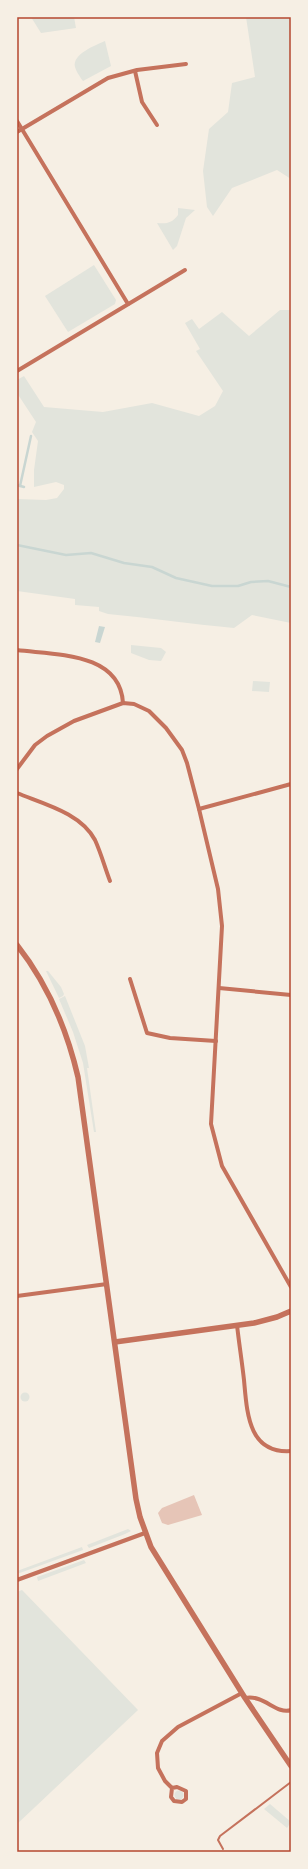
<svg xmlns="http://www.w3.org/2000/svg" width="308" height="1869" viewBox="0 0 308 1869" font-family="'Source Sans 3',sans-serif">
  <rect width="100%" height="100%" fill="#f6efe4"/>
  <g fill="#e2e4dc">
    <path d="M31,17H74L76,28L41,33Z"/>
    <path d="M246,17H291V179L277,170L232,188L213,216L207,207L203,171L209,129L228,112L232,83L255,77Z"/>
    <path d="M105,41L111,66L83,81C80,77 76,71 75,67C72,54 96,45 105,41Z"/>
    <path d="M178,208L195,210L186,218L177,246L173,250L157,223C167,224 172,223 178,215Z"/>
    <path d="M94,265L116,300L115,304L68,332L45,296Z"/>
    <path d="M280,310H291V623L252,615L234,628C191,624 150,618 108,614L99,611V607L75,605V599L17,591V499L46,500L57,498L64,489V485L56,482L34,487V470L38,441L32,432L36,422L17,393V380L24,376L44,407L103,412L152,403L199,416L215,406L223,391L196,351L200,349L185,323L192,319L199,329L222,312L249,336Z"/>
    <path d="M131,645L161,648L166,652L161,661L149,660L131,653Z"/>
    <path d="M253,681L270,682L269,692L252,691Z"/>
    <path d="M46,971H48L61,987L64,994L63,996L59,998Z"/>
    <path d="M65,996L85,1046L89,1068H87L96,1132H94L83,1063L73,1032L59,999Z"/>
    <circle cx="25" cy="1397" r="4.5"/>
    <path d="M128,1529L131,1531L125,1534L89,1548L87,1545Z"/>
    <path d="M82,1547L83,1550L17,1574V1571Z"/>
    <path d="M84,1560L86,1563L38,1581L37,1577Z"/>
    <path d="M22,1590L138,1710L17,1824V1592Z"/>
    <circle cx="179" cy="1795" r="4.5"/>
    <path d="M270,1804L291,1822L287,1828L264,1809Z"/>
  </g>
  <path fill="#c9d6d2" d="M99,626L105,627L100,643L95,642Z"/>
  <g fill="none" stroke-linecap="round" stroke-linejoin="round">
    <g stroke="#c9d6d2" stroke-width="2.5">
      <path d="M17,485L24,487"/>
      <path d="M20,486L31,436"/>
      <path d="M17,545L66,555L91,553L124,563L152,567L176,578L212,586H238L251,582L268,581L291,587"/>
    </g>
  </g>
  <path fill="#e6c5b7" d="M194,1495L202,1515L168,1525L162,1523L158,1513L162,1508Z"/>
  <g fill="none" stroke-linecap="round" stroke-linejoin="round">
    <path stroke="#c5725c" stroke-width="2" d="M223,1849L218,1840L220,1836L291,1782"/>
    <g stroke="#c5725c" stroke-width="4">
      <path d="M135,71L142,102L157,125"/>
      <path d="M17,121L128,304"/>
      <path d="M17,132L108,78L137,70L186,64"/>
      <path d="M17,371L185,270"/>
      <path d="M17,650C55,655 120,652 123,703"/>
      <path d="M17,769L35,745L47,736L74,721L123,703L134,704L149,711L166,728L182,750L187,763L199,809L218,889L222,926L211,1124L222,1166L291,1287"/>
      <path d="M17,793C44,804 81,813 95,840C101,853 105,868 110,881"/>
      <path d="M199,809L291,784"/>
      <path d="M130,979L147,1033L170,1038L216,1041"/>
      <path d="M219,988L291,995"/>
      <path d="M17,1296L107,1284"/>
      <path d="M237,1325C239,1343 242,1362 244,1380C247,1412 248,1454 291,1451"/>
      <path d="M17,1580L145,1533"/>
      <path d="M245,1698C264,1694 276,1715 291,1710"/>
      <path d="M172,1788L171,1797L174,1801L182,1802L186,1799V1791L177,1787L172,1788L165,1781L158,1768L157,1753L162,1741L178,1727L242,1693"/>
    </g>
    <g stroke="#c5725c" stroke-width="5.5">
      <path d="M17,945C47,983 67,1030 78,1077L136,1499L140,1517L151,1547L245,1698L291,1766"/>
      <path d="M115,1342L254,1323L277,1317L291,1311"/>
    </g>
  </g>
  <rect width="308" height="1869" fill="none" stroke="#f6efe4" stroke-width="36"/>
  <rect x="18" y="18" width="272" height="1833" fill="none" stroke="#b5482f" stroke-width="1.5"/>
</svg>
